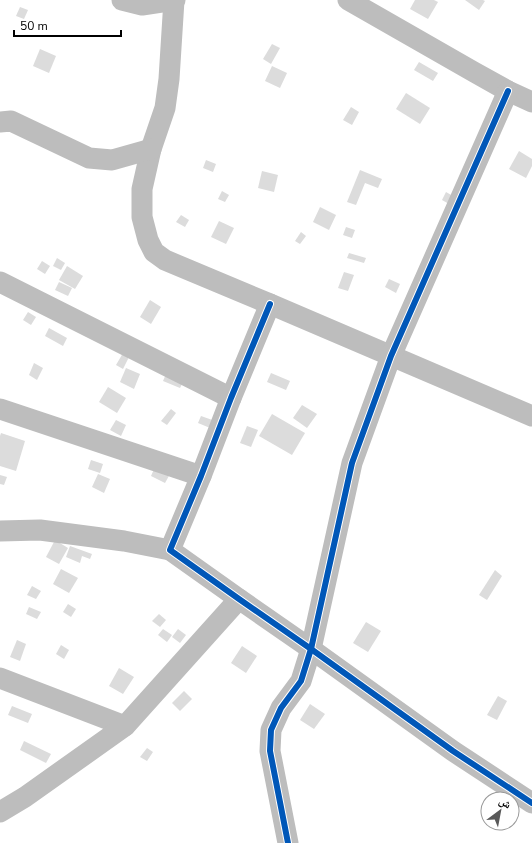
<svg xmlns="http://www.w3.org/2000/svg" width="532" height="843" viewBox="0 0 532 843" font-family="'Nunito Sans','Noto Naskh Arabic',sans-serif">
  <rect width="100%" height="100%" fill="#fff"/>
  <g fill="#dcdcdc">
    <path d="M415,0H434L438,2L428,19L410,9Z"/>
    <path d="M465,0H483L485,1L479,10Z"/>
    <path d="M20,7L28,10L24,19L16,16Z"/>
    <path d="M272,44L280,48L271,64L263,59Z"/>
    <path d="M40,49L56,56L49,73L33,66Z"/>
    <path d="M419,62L438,73L433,81L414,70Z"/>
    <path d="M272,66L287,73L280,88L265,81Z"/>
    <path d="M406,93L430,108L420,124L396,109Z"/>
    <path d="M351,107L359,112L352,125L343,120Z"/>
    <path d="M519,151L532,159V166L526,178L509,169Z"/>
    <path d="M206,160L216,164L213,172L203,168Z"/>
    <path d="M360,170L382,179L378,188L365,183L356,205L347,202Z"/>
    <path d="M262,171L278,175L274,192L258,188Z"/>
    <path d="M222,191L229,195L225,202L218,199Z"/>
    <path d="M446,192L453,196L449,204L442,200Z"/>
    <path d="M320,207L336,215L329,230L313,222Z"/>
    <path d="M181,215L189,220L185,227L176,222Z"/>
    <path d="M219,221L234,228L226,244L211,237Z"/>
    <path d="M346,227L355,230L352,238L343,235Z"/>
    <path d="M301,232L306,236L300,244L295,241Z"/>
    <path d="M349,253L366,258L364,263L347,258Z"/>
    <path d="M57,258L65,263L61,270L53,266Z"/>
    <path d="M42,261L50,266L45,274L37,269Z"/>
    <path d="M67,266L83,276L75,289L59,280Z"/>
    <path d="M344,272L354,275L348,291L338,288Z"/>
    <path d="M389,279L400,284L396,293L385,287Z"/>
    <path d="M59,282L72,288L68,296L55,290Z"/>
    <path d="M150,300L161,307L151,324L140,317Z"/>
    <path d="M28,312L36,317L31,325L23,320Z"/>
    <path d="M49,328L67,338L63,346L45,336Z"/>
    <path d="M123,353L129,357L123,369L116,365Z"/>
    <path d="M34,363L43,368L37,380L29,375Z"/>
    <path d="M126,368L140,374L134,389L120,382Z"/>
    <path d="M271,373L290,381L286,390L267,382Z"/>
    <path d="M166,374L183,382L180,388L163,381Z"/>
    <path d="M108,387L126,398L117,413L99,402Z"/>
    <path d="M302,405L317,414L307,428L293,418Z"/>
    <path d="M171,409L176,413L167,425L161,421Z"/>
    <path d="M272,414L305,433L292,455L259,436Z"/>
    <path d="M201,416L218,422L215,430L198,423Z"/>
    <path d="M116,420L126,425L121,436L110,430Z"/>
    <path d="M247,426L258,430L251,447L240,443Z"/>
    <path d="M1,433L25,441L16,471L0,466V436Z"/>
    <path d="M91,460L103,464L100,473L88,469Z"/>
    <path d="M155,467L170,474L165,483L151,476Z"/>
    <path d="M98,474L110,479L104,493L92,487Z"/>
    <path d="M0,475L7,477L4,485L0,484Z"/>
    <path d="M55,540L68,548L59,564L46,557Z"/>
    <path d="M70,546L92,554L90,559L82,556L80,563L66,557Z"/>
    <path d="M61,569L78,578L69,593L53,584Z"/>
    <path d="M495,570L502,576L487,600L479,595Z"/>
    <path d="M32,586L41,591L36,599L27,595Z"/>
    <path d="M68,604L76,609L71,617L63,612Z"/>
    <path d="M29,607L41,612L37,619L26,614Z"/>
    <path d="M159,614L166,620L160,627L152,621Z"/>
    <path d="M366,622L381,631L368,652L353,643Z"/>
    <path d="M163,629L172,635L167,642L158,635Z"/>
    <path d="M178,629L186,635L180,643L172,637Z"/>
    <path d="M17,640L26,644L20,661L10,657Z"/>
    <path d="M61,645L69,650L64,659L56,654Z"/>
    <path d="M242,646L257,656L246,673L231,663Z"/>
    <path d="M119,668L134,677L123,694L109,686Z"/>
    <path d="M184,691L192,699L180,711L172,703Z"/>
    <path d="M498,696L507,701L497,720L487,715Z"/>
    <path d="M310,704L325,714L314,729L300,720Z"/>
    <path d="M12,706L32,714L28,723L8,715Z"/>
    <path d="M24,741L51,754L46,763L20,750Z"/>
    <path d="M147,748L153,752L147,761L140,757Z"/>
  </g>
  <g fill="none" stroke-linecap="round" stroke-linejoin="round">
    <g stroke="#bdbdbd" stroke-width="21">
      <path d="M122,0L142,5L175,0"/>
      <path d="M174,0L169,79L165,108L151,149L142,189V217L148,240L154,252L165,260L270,304L532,416"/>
      <path d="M348,0L474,72L508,91L532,102"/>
      <path d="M0,122L11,121L89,158L112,160L151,149"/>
      <path d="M0,282L231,398"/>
      <path d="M270,304L231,398L201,476L170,550L239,599L311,649L453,751L532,803"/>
      <path d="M0,409L201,476"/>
      <path d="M0,531L40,530L124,541L170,550"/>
      <path d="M0,678L125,726"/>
      <path d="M0,812L25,797L125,726L239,599"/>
      <path d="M288,843L270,751L271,730L281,708L301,681L311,649L352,463L391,356L508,91"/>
    </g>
    <g stroke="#fff" stroke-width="8">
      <g id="cycleway">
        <path d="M270,304L231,398L201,476L170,550L239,599L311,649L453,751L532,803"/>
        <path d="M288,843L270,751L271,730L281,708L301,681L311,649L352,463L391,356L508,91"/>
      </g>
    </g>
    <use href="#cycleway" stroke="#0057b8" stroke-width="6"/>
  </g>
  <g transform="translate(500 811) rotate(32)"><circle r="19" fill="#ffffff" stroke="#999999"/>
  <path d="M0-3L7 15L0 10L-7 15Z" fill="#595959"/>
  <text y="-6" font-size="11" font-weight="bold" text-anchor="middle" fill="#000000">ش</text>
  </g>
  <path d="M14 30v6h107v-6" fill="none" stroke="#000000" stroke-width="2"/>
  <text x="20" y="30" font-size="12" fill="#000000" stroke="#ffffff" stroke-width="3" paint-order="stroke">50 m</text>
</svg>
